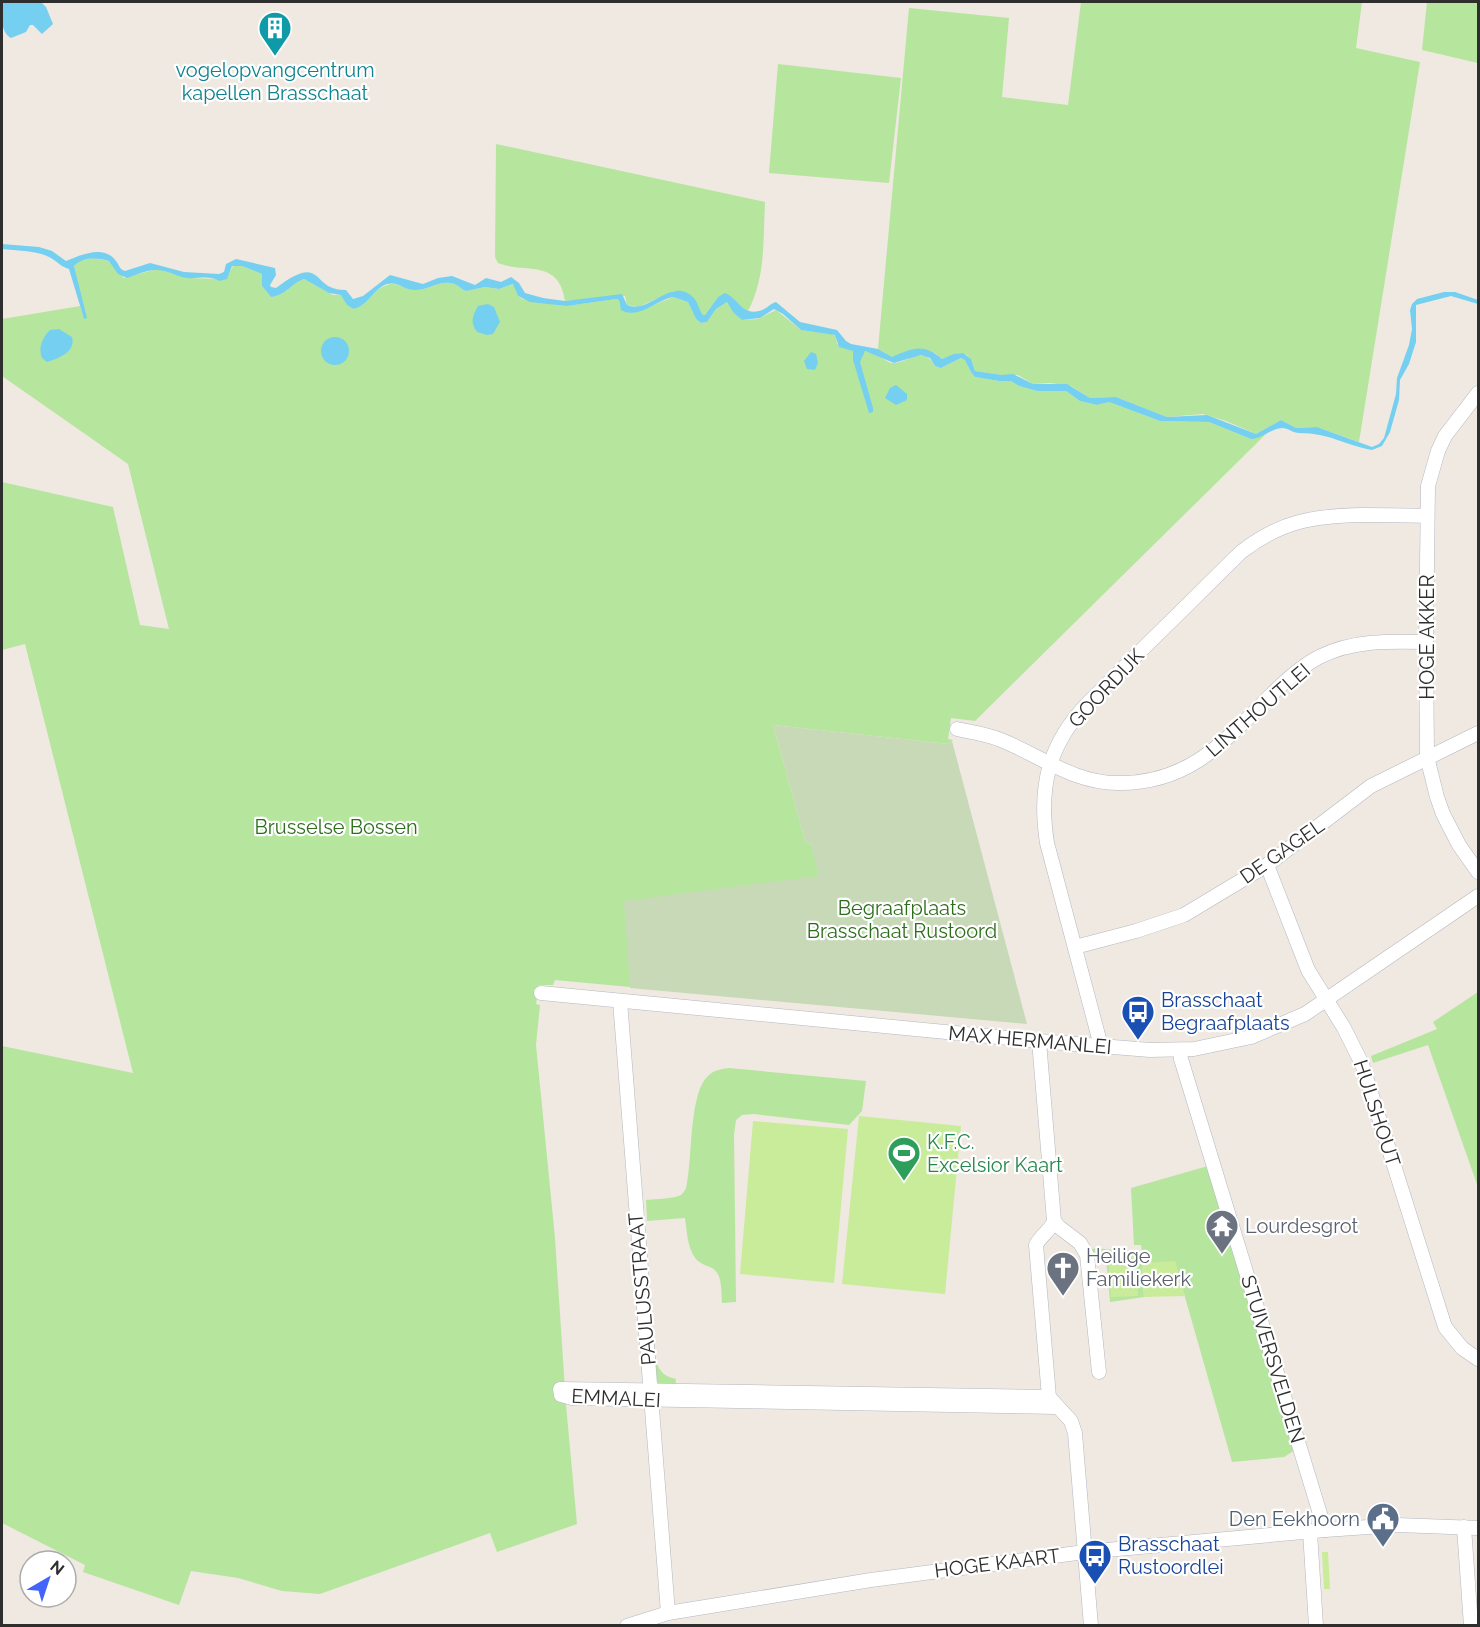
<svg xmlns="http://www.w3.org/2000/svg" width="1480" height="1627" viewBox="0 0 1480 1627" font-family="Raleway,sans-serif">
  <rect width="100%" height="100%" fill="#efe9e1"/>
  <g fill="#b6e59e">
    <path d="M1081,2H1362L1356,48L1420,62L1359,442L1317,427L1296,428L1281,420L1256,434L1226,421L1203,414L1167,417L1116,397L1090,398L1071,386L1050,383L1033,384L1018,375H1002L975,371C969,347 960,353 942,359L935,353L892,357L878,349L909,8L1009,18L1002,97L1068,105Z"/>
    <path d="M1427,2H1478V63L1422,50Z"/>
    <path d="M778,64L901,78L889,183L769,173Z"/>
    <path d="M496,144L765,202C763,239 766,277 748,311C738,308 735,297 725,294L718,297L705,315H702L694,299L674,291L638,307L627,305L625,296L565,301C559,258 526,274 498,263L495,257Z"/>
    <path d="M93,258L109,261L124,278L157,269L190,278L218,279L227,277L233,266H242L262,274V286L271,297C285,296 292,283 304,279L333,295H341L354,309C369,305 373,289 387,285C398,281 404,290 414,290C426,291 438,281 450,283C457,283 460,289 466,291L485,287L499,289L514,284L518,296L522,299L567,306L616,299L619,300L620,306L645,309L673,297L688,302L696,319L701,323L707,322L716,309L727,302L742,320L758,319L776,310L801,330L832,334L836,336L837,344C851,348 865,350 878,356C884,358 888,364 895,363C912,361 922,345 935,366L943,367L961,358L965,359L971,372L975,377L999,381H1011L1019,386L1037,391H1066L1080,401L1097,405L1109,402L1160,421L1209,422L1251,439L1266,434L975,721L951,718L948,739L953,740L949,744L773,725L806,844L811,843L856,1008L555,980L553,985H539L536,1004L540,1005L536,1045L555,1238L566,1405L577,1524L497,1552L490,1533L320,1594L282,1591L238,1578L191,1571L179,1605L83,1572L85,1565L2,1523V1046L133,1073L25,644L2,650V482L113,507L140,625L169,629L128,464L2,376V319L80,306L84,319L74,266L80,261Z"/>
    <path d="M1478,992V1187L1428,1045L1373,1063L1371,1056L1437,1029L1433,1022Z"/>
    <path d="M729,1068L866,1081L862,1111L849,1125L754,1114L742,1115L736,1120L734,1135L736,1302L722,1303C721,1292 723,1274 712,1268C706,1265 700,1264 696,1259C687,1248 687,1231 685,1218L647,1221L646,1200C653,1199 677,1199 682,1194C687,1190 687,1182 688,1176C692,1152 690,1092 708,1076C714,1070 721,1069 729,1068Z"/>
    <path d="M1208,1166L1295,1450L1284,1457L1232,1462L1175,1262L1146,1263L1143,1260L1141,1245H1134L1131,1188Z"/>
    <path d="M1095,1248L1135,1252L1138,1255V1263H1142L1144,1297L1110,1302L1106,1257L1093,1256L1091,1250Z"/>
    <path d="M651,1338H654C655,1356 654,1375 676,1379L675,1388L660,1385L655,1379Z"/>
  </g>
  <path fill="#c8d9b8" d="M773,725L949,744L952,741L1027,1024L630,988L624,901L819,876L811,843L806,844Z"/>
  <g fill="#c9ec9a">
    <path d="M859,1116L961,1126L945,1294L842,1284Z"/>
    <path d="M753,1121L848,1129L834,1283L740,1274Z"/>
    <path d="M1108,1256H1134L1138,1296L1111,1297Z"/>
    <path d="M1175,1261L1185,1296L1144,1297L1142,1263Z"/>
    <path d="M1322,1552H1328L1330,1589H1324Z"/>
  </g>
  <g fill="#75cff0">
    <path d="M2,2H41L46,7L53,24L42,34L33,25H30L26,32L11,38C0,32 2,15 2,2Z"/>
    <path d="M2,244L39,247L52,251L66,261C81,255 104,244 116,261C120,266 119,269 125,271L150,263L184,272L219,274L224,272L226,264L236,259L275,268L276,275L270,285L271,287L276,288C325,251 310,291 346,290L353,299L363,296L390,275L423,284L438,278L452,276L475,285L486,278L501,282L511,277L519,283L525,293L543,298L565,301L622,294L627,305C649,315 672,275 694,298C698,303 699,310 703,315H705L718,297L725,293C739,299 741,315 759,311C766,310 769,304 776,302L800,322L837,330L846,341L851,344L878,349L892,357C913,348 923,343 942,359L954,354L963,353L971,359L975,371L1002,375L1013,374L1033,384H1067L1090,398L1116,397L1167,417L1207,415L1256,434L1281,420L1296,428L1317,427L1372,447L1379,444L1384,438L1396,394L1397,378L1409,345L1412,329L1410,310L1412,304L1417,299L1444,292H1455L1478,300V304L1451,296L1416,305V342L1409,364L1400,380L1399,400L1390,432L1382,446L1372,450C1344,445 1330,433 1299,433C1293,433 1288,428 1282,428C1270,429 1262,439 1251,439L1209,422L1160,421L1109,402L1097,405L1080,401L1066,391H1037L1019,386L1011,381H999L975,377L971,372L965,360L961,358L941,368L935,366L930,358L921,355L894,363L865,351L860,362L873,408V412L869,413L853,360V351L839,347L835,335L801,330L783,314L774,309L760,318L742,320L733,312L727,302L716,309L707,322L701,323L696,319L688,302L673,297C657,300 638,320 621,310L619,300L616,299L567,306L530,302L518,296L513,284L499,289L485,287L466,291C460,289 457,283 450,283C438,281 426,291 414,290C404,290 398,281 387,284C373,289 369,305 354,309L347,305L341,295L329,293L304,279C292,283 285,296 271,297L262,286V274L242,266H232L227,279L219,281C211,275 197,279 187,278C175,276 166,269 154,270C144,271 136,275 127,278L118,274L109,261C96,257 83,257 74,266L87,318L84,319L69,269C61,267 57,261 49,257C35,250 17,251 2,249Z"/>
    <path d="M488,304L494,307L500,322L493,334L487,335L477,332C470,322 472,317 478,306Z"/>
    <path d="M59,329L72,337C76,352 59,358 47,362L42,358C38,348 42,338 50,330Z"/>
    <circle cx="335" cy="351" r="14"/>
    <path d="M811,352L816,354L818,363L815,370L807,369L804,361Z"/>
    <path d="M896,385L907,394V400L896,405L885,398L890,388Z"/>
  </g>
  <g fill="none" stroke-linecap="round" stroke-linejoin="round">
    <g stroke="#b4b7c1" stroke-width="15">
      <g id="minor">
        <path d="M1478,393L1445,436L1438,451L1428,486L1426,642L1427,757L1437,797L1443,814L1459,845L1478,872"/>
        <path d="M957,729C971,732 987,734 1001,740C1041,756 1075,784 1120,783C1189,783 1224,742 1269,697C1284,682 1300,667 1319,657C1353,640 1389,641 1426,642"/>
        <path d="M1267,865L1308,970L1344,1028L1362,1064L1445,1327L1462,1348L1478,1359"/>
        <path d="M1075,947L1136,931L1184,915L1267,865L1371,786L1478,733"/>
        <path d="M541,993L1039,1041L1150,1050L1194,1049L1251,1037L1305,1014L1478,896"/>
        <path d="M620,1001L668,1613"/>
        <path d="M1039,1041L1054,1221C1051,1230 1041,1235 1036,1245L1049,1397L1071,1421L1075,1433L1091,1626"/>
        <path d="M1101,1046L1047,843C1038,786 1049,743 1089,702L1241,552C1281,521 1313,516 1362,515C1384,515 1405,515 1427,516"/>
        <path d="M1180,1050L1181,1059L1325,1530"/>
        <path d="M1054,1221L1059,1227L1080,1243L1087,1255L1099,1372"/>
        <path d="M1049,1397L560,1389L561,1395L572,1398L1057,1407"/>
        <path d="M1464,1527L1471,1626"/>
        <path d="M1310,1532L1316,1626"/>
        <path d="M627,1626L668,1613L871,1580L1085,1552L1325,1530L1397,1525L1478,1528"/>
      </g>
    </g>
    <use href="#minor" stroke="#fff" stroke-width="14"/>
  </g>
  <defs>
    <g id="building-pin" transform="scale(1.725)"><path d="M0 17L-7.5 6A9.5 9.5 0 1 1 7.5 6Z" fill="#0f9aa8" stroke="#fff"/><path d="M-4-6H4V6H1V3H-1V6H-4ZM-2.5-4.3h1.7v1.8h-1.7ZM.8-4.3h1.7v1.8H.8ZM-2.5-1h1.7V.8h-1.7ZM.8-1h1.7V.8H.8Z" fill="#fff"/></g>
    <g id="bus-pin" transform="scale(1.725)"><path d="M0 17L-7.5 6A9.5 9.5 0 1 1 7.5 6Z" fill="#1a4fb4" stroke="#fff"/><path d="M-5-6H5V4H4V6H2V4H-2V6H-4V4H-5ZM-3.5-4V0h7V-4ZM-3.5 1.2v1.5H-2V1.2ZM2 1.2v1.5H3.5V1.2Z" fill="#fff"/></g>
    <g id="stadium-pin" transform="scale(1.725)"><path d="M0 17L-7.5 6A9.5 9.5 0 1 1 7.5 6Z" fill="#2e9e5b" stroke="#fff"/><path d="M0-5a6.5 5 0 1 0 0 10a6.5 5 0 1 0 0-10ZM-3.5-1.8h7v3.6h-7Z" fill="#fff"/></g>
    <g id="temple-pin" transform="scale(1.725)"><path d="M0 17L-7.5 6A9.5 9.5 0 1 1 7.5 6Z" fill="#6b7280" stroke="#fff"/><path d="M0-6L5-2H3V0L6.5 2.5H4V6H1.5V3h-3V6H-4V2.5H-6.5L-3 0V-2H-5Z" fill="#fff"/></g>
    <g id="church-pin" transform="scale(1.725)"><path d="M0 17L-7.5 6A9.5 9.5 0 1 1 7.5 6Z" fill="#6b7280" stroke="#fff"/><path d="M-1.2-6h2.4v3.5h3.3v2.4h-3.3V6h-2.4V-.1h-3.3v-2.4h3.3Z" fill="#fff"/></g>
    <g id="civic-pin" transform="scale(1.725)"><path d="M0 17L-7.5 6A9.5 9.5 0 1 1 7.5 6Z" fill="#5c6f8a" stroke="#fff"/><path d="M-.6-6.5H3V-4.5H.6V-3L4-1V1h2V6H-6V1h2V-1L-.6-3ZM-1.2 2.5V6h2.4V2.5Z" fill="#fff"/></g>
  </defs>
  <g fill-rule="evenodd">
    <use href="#building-pin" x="275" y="28"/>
    <use href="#bus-pin" x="1138" y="1012"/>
    <use href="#stadium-pin" x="904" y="1153"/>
    <use href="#temple-pin" x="1222" y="1226"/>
    <use href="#church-pin" x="1063" y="1268"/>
    <use href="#civic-pin" x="1383" y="1519"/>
    <use href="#bus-pin" x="1095" y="1556"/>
  </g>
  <g text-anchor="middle" stroke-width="4.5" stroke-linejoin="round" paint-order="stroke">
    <g font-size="20" fill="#0d838f" stroke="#fff">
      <text x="275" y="77">vogelopvangcentrum<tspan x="275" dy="23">kapellen Brasschaat</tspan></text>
    </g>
    <g font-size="20" fill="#2e2e2e" stroke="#fff">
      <text transform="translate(1427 637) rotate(-90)" y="7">HOGE AKKER</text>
      <text transform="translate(1106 688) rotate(-47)" y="7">GOORDIJK</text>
      <text transform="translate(1258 710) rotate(-41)" y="7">LINTHOUTLEI</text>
      <text transform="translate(1282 851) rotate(-35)" y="7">DE GAGEL</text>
      <text transform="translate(1030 1040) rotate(5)" y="7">MAX HERMANLEI</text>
      <text transform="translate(1377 1113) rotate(72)" y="7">HULSHOUT</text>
      <text transform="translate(642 1289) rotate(-95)" y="7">PAULUSSTRAAT</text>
      <text transform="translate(1273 1359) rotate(73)" y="7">STUIVERSVELDEN</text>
      <text transform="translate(616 1398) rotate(3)" y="7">EMMALEI</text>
      <text transform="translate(997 1563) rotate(-7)" y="7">HOGE KAART</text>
    </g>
    <g font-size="20" fill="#2c6e1b" stroke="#fff">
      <text x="336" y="834">Brusselse Bossen</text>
      <text x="902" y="915">Begraafplaats<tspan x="902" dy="23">Brasschaat Rustoord</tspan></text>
    </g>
    <g font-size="20" fill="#164399" stroke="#fff" text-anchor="start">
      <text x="1161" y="1007">Brasschaat<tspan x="1161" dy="23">Begraafplaats</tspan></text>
      <text x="1118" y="1551">Brasschaat<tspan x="1118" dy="23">Rustoordlei</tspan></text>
    </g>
    <g font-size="20" fill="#27864d" stroke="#fff" text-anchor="start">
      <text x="927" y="1149">K.F.C.<tspan x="927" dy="23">Excelsior Kaart</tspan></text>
    </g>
    <g font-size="20" fill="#5b616d" stroke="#fff" text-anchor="start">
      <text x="1245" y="1233">Lourdesgrot</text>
      <text x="1086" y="1263">Heilige<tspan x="1086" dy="23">Familiekerk</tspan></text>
    </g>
    <g font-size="20" fill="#4e5e75" stroke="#fff" text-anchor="end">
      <text x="1360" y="1526">Den Eekhoorn</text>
    </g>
  </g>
  <rect width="1480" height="1627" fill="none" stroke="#2e2e2e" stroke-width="6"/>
  <g transform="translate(48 1579) rotate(39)"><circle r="28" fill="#ffffff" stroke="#ababab" stroke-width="1.5"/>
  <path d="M0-4.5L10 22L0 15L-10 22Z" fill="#4264fb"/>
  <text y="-9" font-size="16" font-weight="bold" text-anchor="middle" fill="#2e2e2e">N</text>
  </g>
</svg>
